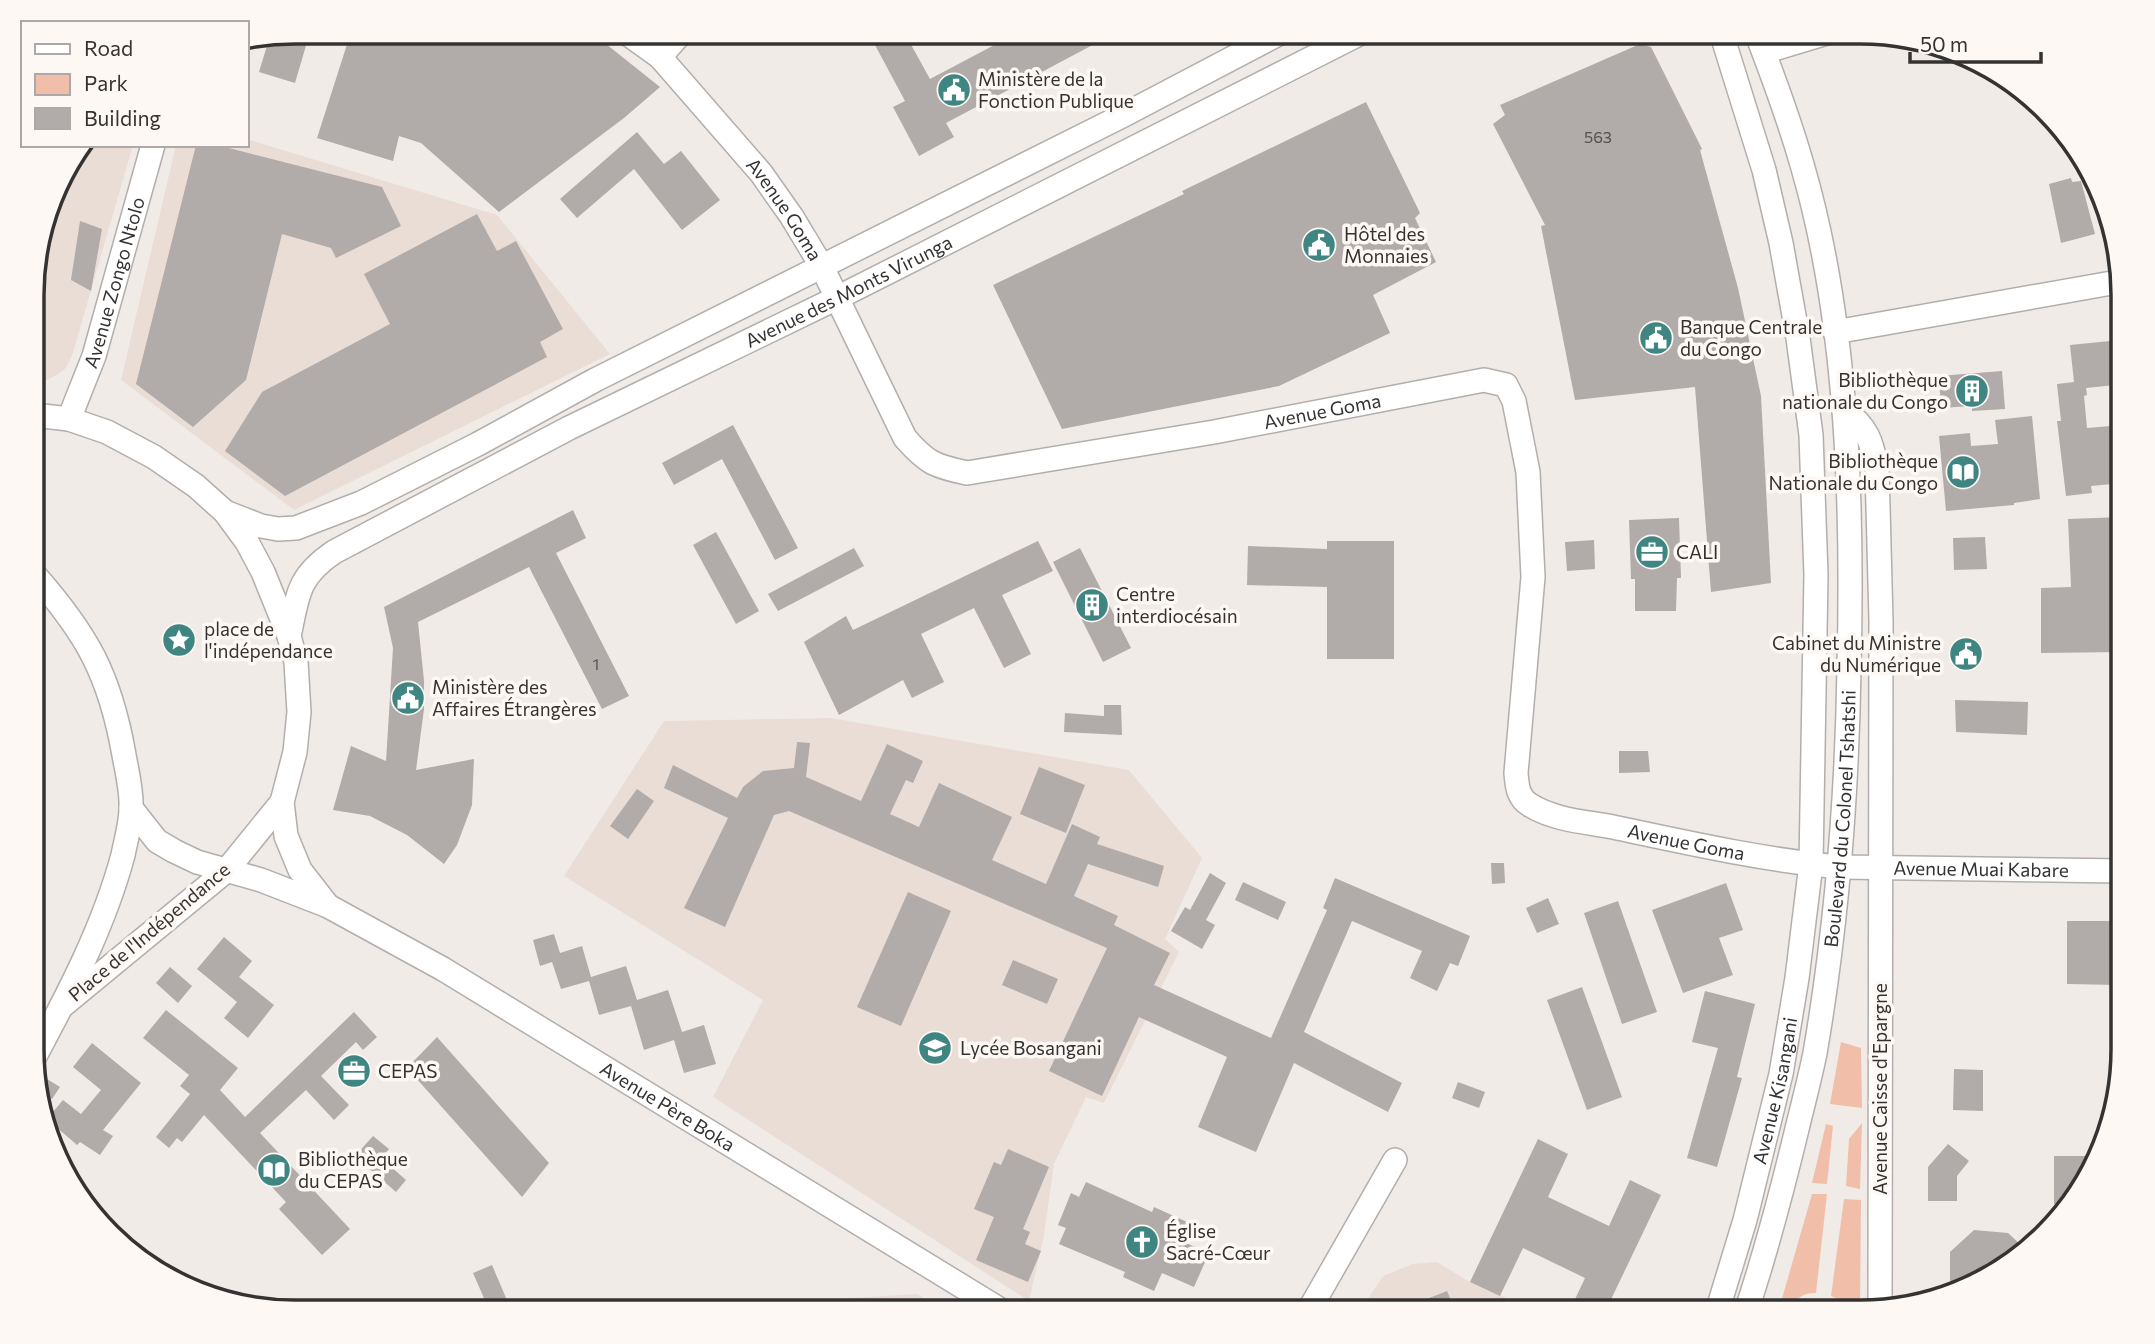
<svg xmlns="http://www.w3.org/2000/svg" width="2155" height="1344" viewBox="0 0 2155 1344" font-family="Commissioner,sans-serif">
  <rect width="100%" height="100%" fill="#f1ebe8"/>
  <g fill="#eaddd6">
    <path d="M247,139L497,215L610,354L294,510L121,380L176,145H247Z"/>
    <path d="M84,145H133L72,356L65,369L55,376L41,383H34V261L59,178Z"/>
    <path d="M831,718L1129,770L1202,858L1165,939L1179,952L1104,1103L1086,1097L1054,1164L1044,1235L1029,1301L713,1097L763,1000L564,876L664,721Z"/>
    <path d="M1437,1262L1470,1282L1538,1312H1359L1383,1276L1413,1264Z"/>
    <path d="M917,1294L948,1312H753L769,1303Z"/>
  </g>
  <g fill="#f1bfa9">
    <path d="M1841,1042L1861,1048L1862,1108L1830,1104Z"/>
    <path d="M1862,1123L1860,1189L1846,1186L1849,1139Z"/>
    <path d="M1826,1124L1833,1126L1827,1184L1812,1183Z"/>
    <path d="M1812,1194H1827L1816,1293C1801,1292 1794,1302 1784,1311L1779,1309Z"/>
    <path d="M1844,1199L1861,1200L1860,1312H1848L1840,1300L1831,1296Z"/>
  </g>
  <g fill="#b1aba9">
    <path d="M295,32H310L295,83L259,72L270,36Z"/>
    <path d="M351,32H591L660,87L624,118L499,212L421,143L399,136L393,161L317,138Z"/>
    <path d="M868,32H904L930,79L1019,32H1117L946,123L954,137L919,156L893,107L905,101Z"/>
    <path d="M1640,44L1651,47L1702,149L1700,150L1738,288L1761,396L1771,583L1711,592L1695,387L1575,400L1541,226L1545,225L1493,124L1505,115L1500,105Z"/>
    <path d="M1366,102L1420,213L1415,218L1436,262L1373,295L1390,333L1279,386L1062,429L993,285L1184,194L1182,191Z"/>
    <path d="M637,132L664,164L681,151L720,200L682,230L634,169L577,218L560,199Z"/>
    <path d="M196,145H217L382,187L401,226L336,258L331,248L282,234L246,380L193,427L136,384Z"/>
    <path d="M2071,178L2072,182L2081,181L2095,234L2061,243L2049,184Z"/>
    <path d="M477,214L497,251L516,241L563,329L540,342L547,357L285,496L225,451L262,392L390,324L364,274Z"/>
    <path d="M80,221L102,229L91,291L71,280Z"/>
    <path d="M2110,341L2115,385L2086,388L2087,395L2084,396L2087,428L2123,425V483L2091,486L2092,493L2066,496L2057,421H2061L2057,384L2074,382L2070,345Z"/>
    <path d="M2002,371L2005,409L1972,411V406L1941,408L1939,376Z"/>
    <path d="M2032,416L2040,499L2014,503V505L1946,511L1939,436L1970,433L1971,446L1998,444L1995,420Z"/>
    <path d="M733,425L798,548L775,560L722,459L674,485L662,463Z"/>
    <path d="M573,510L586,538L556,553L629,696L602,709L529,567L418,622L424,681V709L416,770L474,759L472,805L457,845L444,864L407,835L370,816L333,810L351,746L386,761L393,648L384,607Z"/>
    <path d="M2123,517V652L2041,653V588L2071,587L2068,519Z"/>
    <path d="M1679,518L1681,578H1677L1676,611H1635V579H1631L1629,520Z"/>
    <path d="M716,532L759,611L736,624L693,545Z"/>
    <path d="M1985,537L1987,569L1954,570L1953,538Z"/>
    <path d="M1594,540L1595,569L1567,571L1565,542Z"/>
    <path d="M1038,541L1053,571L1002,595L1031,654L1004,668L974,608L921,634L944,682L912,698L903,680L839,715L804,642L846,616L853,630Z"/>
    <path d="M1327,541H1394V659H1327V587L1247,585L1248,546L1327,549Z"/>
    <path d="M854,548L864,566L778,611L768,594Z"/>
    <path d="M1080,548L1131,648L1103,662L1053,562Z"/>
    <path d="M1955,700L2028,702L2027,735L1956,732Z"/>
    <path d="M1104,705H1121L1122,735L1064,732L1065,713L1104,716Z"/>
    <path d="M797,742L810,743L806,777L861,801L887,744L923,761L913,783L906,780L890,814L919,827L939,783L1012,817L992,860L1046,884L1072,824L1100,837L1097,844L1164,866L1158,887L1088,864L1074,896L1118,916L1114,925L1170,953L1154,985L1271,1038L1327,910L1323,908L1335,878L1470,936L1458,966L1450,963L1437,991L1410,978L1422,951L1352,921L1304,1032L1402,1083L1388,1112L1294,1063L1256,1152L1198,1127L1227,1057L1139,1017L1102,1096L1049,1071L1107,948L789,811L774,815L725,927L684,908L728,818L664,788L673,765L737,798L743,787L763,771L794,768Z"/>
    <path d="M1619,751H1648L1650,772L1619,773Z"/>
    <path d="M1039,767L1085,785L1066,833L1020,814Z"/>
    <path d="M637,789L654,801L628,839L610,826Z"/>
    <path d="M1491,863H1504L1505,883L1492,884Z"/>
    <path d="M1210,873L1226,883L1206,920L1215,925L1202,949L1171,931L1185,907L1190,910Z"/>
    <path d="M1243,882L1286,902L1278,920L1235,900Z"/>
    <path d="M1726,883L1743,930L1719,938L1733,975L1683,993L1652,910Z"/>
    <path d="M908,892L951,911L901,1026L857,1007Z"/>
    <path d="M1548,898L1559,924L1537,933L1526,908Z"/>
    <path d="M1618,901L1657,1012L1622,1024L1584,913Z"/>
    <path d="M2067,921H2120V985L2067,984Z"/>
    <path d="M554,934L560,953L582,946L591,977L626,966L637,1000L668,990L682,1032L704,1025L716,1064L684,1073L674,1040L644,1050L631,1006L599,1015L589,981L561,989L552,962L540,966L533,940Z"/>
    <path d="M224,937L252,961L239,977L274,1005L248,1038L224,1018L237,1002L197,969Z"/>
    <path d="M1013,960L1058,979L1047,1004L1002,985Z"/>
    <path d="M170,967L192,986L178,1003L156,983Z"/>
    <path d="M1582,987L1622,1097L1587,1110L1547,1000Z"/>
    <path d="M1705,991L1755,1004L1737,1077L1742,1078L1717,1167L1687,1158L1718,1048L1692,1042Z"/>
    <path d="M166,1010L238,1068L220,1090L245,1117L354,1012L377,1037L363,1050L356,1042L321,1076L349,1105L334,1120L306,1090L260,1133L350,1229L322,1255L279,1209L286,1202L204,1115L182,1142L177,1138L169,1148L156,1137L190,1094L180,1086L189,1075L143,1038Z"/>
    <path d="M437,1037L549,1163L522,1197L407,1068Z"/>
    <path d="M92,1043L141,1083L103,1130L113,1136L100,1155L80,1142L77,1145L47,1119L63,1100L81,1114L101,1090L73,1067Z"/>
    <path d="M1954,1069L1983,1070V1111L1953,1110Z"/>
    <path d="M42,1076L60,1087L52,1099L36,1089Z"/>
    <path d="M1458,1082L1485,1092L1479,1108L1452,1098Z"/>
    <path d="M373,1136L389,1149L381,1158L406,1180L396,1192L355,1156Z"/>
    <path d="M1538,1139L1568,1154L1548,1197L1609,1226L1630,1180L1661,1195L1605,1312H1569L1585,1278L1523,1248L1500,1296L1470,1282Z"/>
    <path d="M1948,1144L1969,1161L1957,1176V1201H1928V1167Z"/>
    <path d="M1008,1149L1049,1167L1023,1229L1030,1232L1025,1244L1041,1251L1028,1282L976,1260L994,1217L974,1209L994,1162L1001,1165Z"/>
    <path d="M2054,1156H2098L2079,1195L2070,1204H2054Z"/>
    <path d="M1086,1182L1152,1212L1154,1207L1187,1222L1179,1240L1209,1253L1194,1287L1162,1273L1154,1291L1123,1277L1125,1272L1059,1244L1066,1228L1058,1225L1071,1193L1079,1197Z"/>
    <path d="M1974,1230L2008,1233L2023,1247L1991,1277L1950,1290V1252Z"/>
    <path d="M492,1265L512,1312H490L473,1273Z"/>
    <path d="M1447,1291L1456,1312H1396V1311Z"/>
  </g>
  <g fill="none" stroke-linecap="round" stroke-linejoin="round">
    <g stroke="#b3aeab" stroke-width="26">
      <g id="minor">
        <path id="s1" d="M625,32L660,57L761,173L792,217L822,267L905,438C927,463 934,466 967,473L1214,432L1484,380L1506,385L1514,401L1528,472L1533,577L1516,773C1517,786 1518,798 1530,805C1553,820 1587,822 1613,827C1688,843 1764,860 1840,867L2123,871"/>
        <path d="M1764,52L1830,32"/>
        <path d="M660,57L682,32"/>
        <path d="M1835,332L2123,281"/>
        <path d="M1844,411C1867,425 1872,443 1877,469L1881,621L1880,1311"/>
        <path d="M34,415L69,419L107,432L154,457L196,486L225,512L247,542L263,572L289,636L296,662L299,712L295,752L282,802L226,871L61,1007"/>
        <path id="s2" d="M69,419L94,356L153,145"/>
        <path d="M225,512L261,526L278,529L296,528L361,503L478,444L595,380L1122,116L1282,32"/>
        <path d="M34,574C87,634 110,675 124,755C127,772 132,791 131,808C131,823 126,840 123,855C104,926 69,993 34,1058"/>
        <path id="s3" d="M289,636C298,595 297,577 334,552L569,428L837,298L1363,32"/>
        <path d="M282,802L286,836L300,870L328,906"/>
        <path id="s4" d="M131,808L157,841L174,851L197,862L261,880L328,906L443,969L1004,1312"/>
        <path d="M1308,1312L1395,1160"/>
        <path id="s5" d="M1717,1312L1745,1220L1781,1074L1797,978L1811,864L1816,575L1811,435L1798,338L1781,243L1764,170L1721,32"/>
        <path id="s6" d="M1746,1312C1766,1252 1782,1191 1797,1129C1803,1104 1810,1078 1815,1053C1837,925 1847,797 1849,668C1853,507 1848,323 1803,168C1790,122 1773,76 1756,32"/>
      </g>
    </g>
    <use href="#minor" stroke="#fff" stroke-width="23"/>
  </g>
  <defs>
    <g id="civic-disc" transform="scale(1.75)"><circle r="9.5" fill="#3f8682" stroke="#fef8f5"/><path d="M-.6-6.5H3V-4.5H.6V-3L4-1V1h2V6H-6V1h2V-1L-.6-3ZM-1.2 2.5V6h2.4V2.5Z" fill="#fff"/></g>
    <g id="building-disc" transform="scale(1.75)"><circle r="9.5" fill="#3f8682" stroke="#fef8f5"/><path d="M-4-6H4V6H1V3H-1V6H-4ZM-2.5-4.3h1.7v1.8h-1.7ZM.8-4.3h1.7v1.8H.8ZM-2.5-1h1.7V.8h-1.7ZM.8-1h1.7V.8H.8Z" fill="#fff"/></g>
    <g id="library-disc" transform="scale(1.75)"><circle r="9.5" fill="#3f8682" stroke="#fef8f5"/><path d="M-6-4Q-3-5.5-.7-3.5V5Q-3 3-6 4ZM6-4Q3-5.5 .7-3.5V5Q3 3 6 4Z" fill="#fff"/></g>
    <g id="office-disc" transform="scale(1.75)"><circle r="9.5" fill="#3f8682" stroke="#fef8f5"/><path d="M-6-3h4V-5.5h4V-3h4V5H-6ZM-1-4.5V-3h2v-1.5ZM-6 0V1H6V0Z" fill="#fff"/></g>
    <g id="sight-disc" transform="scale(1.75)"><circle r="9.5" fill="#3f8682" stroke="#fef8f5"/><path d="M0-6L1.8-2.2L6-1.7L2.9 1.2L3.7 5.4L0 3.3L-3.7 5.4L-2.9 1.2L-6-1.7L-1.8-2.2Z" fill="#fff"/></g>
    <g id="school-disc" transform="scale(1.75)"><circle r="9.5" fill="#3f8682" stroke="#fef8f5"/><path d="M0-5L7-2L0 1L-7-2ZM-4 1L0 2.5L4 1V4Q0 6-4 4Z" fill="#fff"/></g>
    <g id="church-disc" transform="scale(1.75)"><circle r="9.5" fill="#3f8682" stroke="#fef8f5"/><path d="M-1.2-6h2.4v3.5h3.3v2.4h-3.3V6h-2.4V-.1h-3.3v-2.4h3.3Z" fill="#fff"/></g>
  </defs>
  <g fill-rule="evenodd">
    <use href="#civic-disc" x="954" y="90"/>
    <use href="#civic-disc" x="1319" y="245"/>
    <use href="#civic-disc" x="1656" y="338"/>
    <use href="#building-disc" x="1972" y="391"/>
    <use href="#library-disc" x="1963" y="472"/>
    <use href="#office-disc" x="1652" y="552"/>
    <use href="#building-disc" x="1092" y="605"/>
    <use href="#sight-disc" x="179" y="640"/>
    <use href="#civic-disc" x="1966" y="654"/>
    <use href="#civic-disc" x="408" y="698"/>
    <use href="#school-disc" x="935" y="1048"/>
    <use href="#office-disc" x="354" y="1071"/>
    <use href="#library-disc" x="274" y="1170"/>
    <use href="#church-disc" x="1142" y="1242"/>
  </g>
  <g text-anchor="middle" stroke-width="7" stroke-linejoin="round" paint-order="stroke">
    <g font-size="16" fill="#545150">
      <text x="1598" y="143">563</text>
      <text x="596" y="670">1</text>
    </g>
    <g font-size="19" fill="#353332" stroke="#fef8f5" text-anchor="start">
      <text x="978" y="86">Ministère de la<tspan x="978" dy="22">Fonction Publique</tspan></text>
      <text x="1344" y="241">Hôtel des<tspan x="1344" dy="22">Monnaies</tspan></text>
      <text x="1680" y="334">Banque Centrale<tspan x="1680" dy="22">du Congo</tspan></text>
      <text x="1948" y="387" text-anchor="end">Bibliothèque<tspan x="1948" dy="22">nationale du Congo</tspan></text>
      <text x="1938" y="468" text-anchor="end">Bibliothèque<tspan x="1938" dy="22">Nationale du Congo</tspan></text>
      <text x="1676" y="559">CALI</text>
      <text x="1116" y="601">Centre<tspan x="1116" dy="22">interdiocésain</tspan></text>
      <text x="204" y="636">place de<tspan x="204" dy="22">l'indépendance</tspan></text>
      <text x="1941" y="650" text-anchor="end">Cabinet du Ministre<tspan x="1941" dy="22">du Numérique</tspan></text>
      <text x="432" y="694">Ministère des<tspan x="432" dy="22">Affaires Étrangères</tspan></text>
      <text x="960" y="1055">Lycée Bosangani</text>
      <text x="378" y="1078">CEPAS</text>
      <text x="298" y="1166">Bibliothèque<tspan x="298" dy="22">du CEPAS</tspan></text>
      <text x="1166" y="1238">Église<tspan x="1166" dy="22">Sacré-Cœur</tspan></text>
    </g>
    <g font-size="19" fill="#353332" stroke="#fef8f5">
      <text dy="7" stroke="none"><textPath href="#s1" startOffset="240">Avenue Goma</textPath></text>
      <text dy="7" stroke="none"><textPath href="#s2" startOffset="144">Avenue Zongo Ntolo</textPath></text>
      <text dy="7" stroke="none"><textPath href="#s3" startOffset="676">Avenue des Monts Virunga</textPath></text>
      <text dy="7" stroke="none"><textPath href="#s1" startOffset="933">Avenue Goma</textPath></text>
      <text dy="7" stroke="none"><textPath href="#s6" startOffset="504">Boulevard du Colonel Tshatshi</textPath></text>
      <text dy="7" stroke="none"><textPath href="#s1" startOffset="1710">Avenue Goma</textPath></text>
      <text dy="7" stroke="none"><textPath href="#s1" startOffset="2007">Avenue Muai Kabare</textPath></text>
      <text transform="translate(149 932) rotate(-40)" y="7">Place de l'Indépendance</text>
      <text transform="translate(1880 1089) rotate(-90)" y="7">Avenue Caisse d'Epargne</text>
      <text dy="7" stroke="none"><textPath href="#s5" startOffset="229">Avenue Kisangani</textPath></text>
      <text dy="7" stroke="none"><textPath href="#s4" startOffset="620">Avenue Père Boka</textPath></text>
    </g>
  </g>
  <path d="M0 0H2155V1344H0ZM295 44H1860A251 251 0 0 1 2111 295V1049A251 251 0 0 1 1860 1300H295A251 251 0 0 1 44 1049V295A251 251 0 0 1 295 44Z" fill="#fef8f5" fill-rule="evenodd"/>
  <path fill="none" stroke="#353332" stroke-width="3.5" d="M295 44H1860A251 251 0 0 1 2111 295V1049A251 251 0 0 1 1860 1300H295A251 251 0 0 1 44 1049V295A251 251 0 0 1 295 44Z"/>
  <rect x="21" y="21" width="228" height="126" fill="#fef8f5" stroke="#aea9a7" stroke-width="2"/>
  <rect x="35" y="44" width="35" height="10" fill="#ffffff" stroke="#aea9a7" stroke-width="2"/>
  <text x="84" y="56" font-size="21" fill="#353332">Road</text>
  <rect x="35" y="74" width="35" height="21" fill="#f1bfa9" stroke="#aea9a7" stroke-width="2"/>
  <text x="84" y="91" font-size="21" fill="#353332">Park</text>
  <rect x="35" y="108" width="35" height="21" fill="#b1aba9" stroke="#aea9a7" stroke-width="2"/>
  <text x="84" y="126" font-size="21" fill="#353332">Building</text>
  <path d="M1910 52v10h131v-10" fill="none" stroke="#353332" stroke-width="3.5"/>
  <text x="1920" y="52" font-size="21" fill="#353332" stroke="#fef8f5" stroke-width="5" paint-order="stroke">50 m</text>
</svg>
